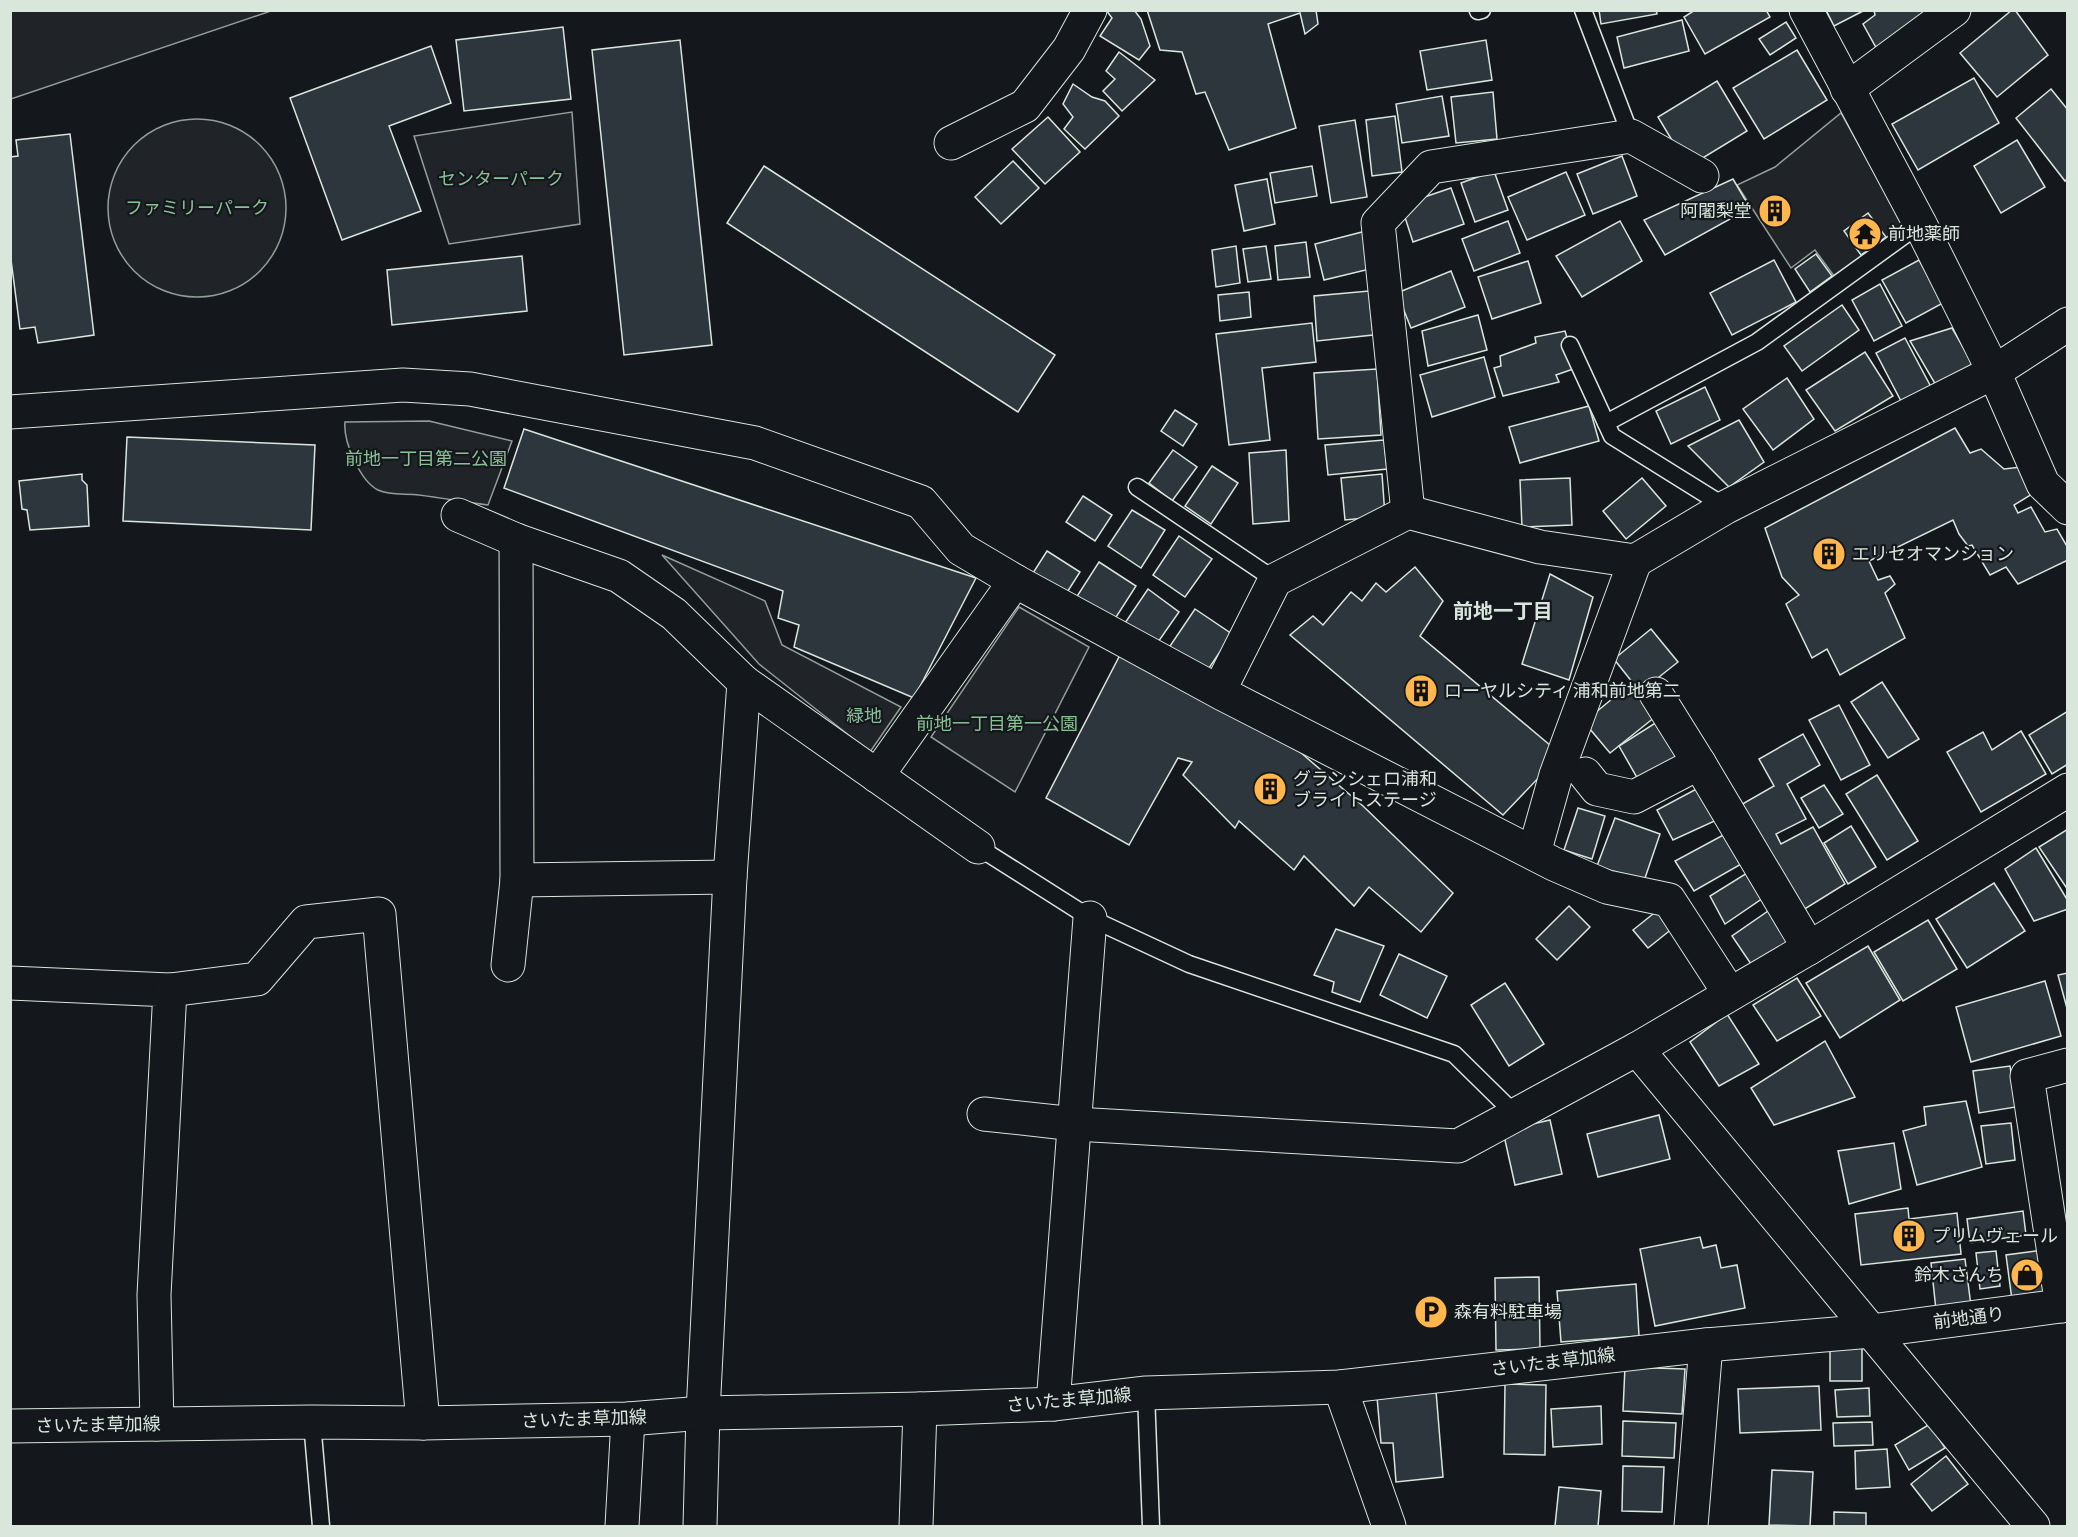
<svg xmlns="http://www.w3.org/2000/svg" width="2078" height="1537" viewBox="0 0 2078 1537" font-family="'PT Sans Narrow','Noto Sans JP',sans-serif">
  <rect width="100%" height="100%" fill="#14181c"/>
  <g fill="#202428" stroke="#939e99" stroke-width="1.5">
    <path d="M11,10H271V11L11,99Z"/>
    <path d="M572,112L580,224L449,244L414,136Z"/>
    <path d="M1841,113L1904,227L1834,276L1815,250L1791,268L1737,185L1775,167Z"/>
    <circle cx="197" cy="208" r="89"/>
    <path d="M429,421L512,441L488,505C465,502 442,498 419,495C406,493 391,496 378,490C360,481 343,441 345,422Z"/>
    <path d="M662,555L765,601L782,645L901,707L870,752L759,664Z"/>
    <path d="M1019,607L1089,647L1015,792L931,737Z"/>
  </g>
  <g fill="#2c363c" stroke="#d8e6dc" stroke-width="1.5">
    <path d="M1106,10H1134L1141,19L1150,46L1139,60L1100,36L1112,18Z"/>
    <path d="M1147,10H1316L1318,24L1305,34L1300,13L1268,24L1296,128L1229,150L1205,92L1196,94L1182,52L1160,50Z"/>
    <path d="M1599,10H1656L1657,14L1601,24Z"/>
    <path d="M1695,10H1766L1770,17L1705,54L1684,17Z"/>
    <path d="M1826,10H1865L1834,26Z"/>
    <path d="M1874,10H1931L1878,51L1863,24L1875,15Z"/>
    <path d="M2012,10H2015L2048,55L1997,97L1960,53Z"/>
    <path d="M1682,20L1689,51L1624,68L1617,37Z"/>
    <path d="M1786,22L1796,38L1770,55L1759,39Z"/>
    <path d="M563,27L571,99L464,111L456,40Z"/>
    <path d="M680,40L712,345L624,355L592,50Z"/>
    <path d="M1486,40L1492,80L1427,90L1420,51Z"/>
    <path d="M431,46L451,103L389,126L421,211L342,240L290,98Z"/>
    <path d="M1797,50L1827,100L1764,139L1733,88Z"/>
    <path d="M1119,52L1155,80L1122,111L1103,91L1115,79L1106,71Z"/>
    <path d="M1974,78L1999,123L1918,170L1892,124Z"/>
    <path d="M1717,81L1747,131L1688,167L1658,117Z"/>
    <path d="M1073,84L1092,97L1105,101L1119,116L1085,149L1064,129L1073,117L1063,104Z"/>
    <path d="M2051,89L2068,110V178L2065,181L2016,118Z"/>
    <path d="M1493,92L1497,139L1456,143L1451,97Z"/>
    <path d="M1442,96L1449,136L1402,143L1396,104Z"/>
    <path d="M1395,116L1402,172L1372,176L1366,120Z"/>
    <path d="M1048,117L1080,152L1045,184L1012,149Z"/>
    <path d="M1355,120L1367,197L1331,203L1319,126Z"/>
    <path d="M70,134L94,335L38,343L35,327L20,329L10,252V157L18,156L16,140Z"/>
    <path d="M2017,140L2045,187L2001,213L1974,166Z"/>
    <path d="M1622,156L1637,196L1593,214L1577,174Z"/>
    <path d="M1013,161L1039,188L1001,224L975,197Z"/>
    <path d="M764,166L1055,355L1018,412L727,223Z"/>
    <path d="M1312,166L1317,196L1275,203L1270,173Z"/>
    <path d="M1494,171L1508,210L1475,222L1461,183Z"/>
    <path d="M1566,172L1585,215L1527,240L1508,197Z"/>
    <path d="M1267,179L1275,224L1244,231L1235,185Z"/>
    <path d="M1733,179L1750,208L1665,255L1644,220Z"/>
    <path d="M1451,188L1464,224L1413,242L1401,205Z"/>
    <path d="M1778,199L1787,213L1772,222L1764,209Z"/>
    <path d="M1868,213L1886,237L1861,255L1844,231Z"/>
    <path d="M1508,221L1520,253L1474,271L1462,239Z"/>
    <path d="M1620,221L1642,261L1582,297L1556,256Z"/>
    <path d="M1366,231L1374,268L1324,280L1315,244Z"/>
    <path d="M1306,242L1310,277L1278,280L1275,246Z"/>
    <path d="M1236,246L1240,283L1216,287L1212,250Z"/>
    <path d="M1266,246L1271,279L1248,282L1243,249Z"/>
    <path d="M1816,254L1832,276L1810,292L1795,269Z"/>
    <path d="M522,256L527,311L392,325L387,270Z"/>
    <path d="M1774,260L1796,302L1732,335L1710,293Z"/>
    <path d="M1919,260L1943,303L1906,323L1882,280Z"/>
    <path d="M1528,261L1541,303L1492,319L1478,277Z"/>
    <path d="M1451,271L1465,307L1411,328L1397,293Z"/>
    <path d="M1880,284L1902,326L1874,341L1852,300Z"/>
    <path d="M1369,291L1373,335L1317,341L1314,296Z"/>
    <path d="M1249,292L1251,317L1220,321L1218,295Z"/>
    <path d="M1842,305L1859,330L1802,371L1784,346Z"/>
    <path d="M1478,315L1487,350L1428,366L1422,331Z"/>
    <path d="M1312,323L1316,362L1262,368L1270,440L1229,445L1216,334Z"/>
    <path d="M1952,328L1973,364L1937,387L1910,341Z"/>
    <path d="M1565,331L1576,368L1556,375L1559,382L1503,396L1494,368L1501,366L1500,356L1536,343L1535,337Z"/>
    <path d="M1905,338L1931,387L1902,403L1876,353Z"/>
    <path d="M1865,352L1893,396L1835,431L1806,390Z"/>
    <path d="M1484,357L1495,397L1432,417L1420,375Z"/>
    <path d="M1377,369L1381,435L1318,439L1314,373Z"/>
    <path d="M1787,378L1814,419L1773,450L1743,409Z"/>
    <path d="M1705,387L1720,420L1671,444L1656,411Z"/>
    <path d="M1589,406L1599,441L1520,463L1509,427Z"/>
    <path d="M1175,410L1197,424L1183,446L1161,431Z"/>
    <path d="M1739,420L1764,462L1729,487L1688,446Z"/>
    <path d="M1955,428L1970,453L1981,449L2004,469L2021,467L2037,491L2014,505L2018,513L2031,507L2045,532L2057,529L2068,548V560L2018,584L2006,567L1990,575L1972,545L1968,546L1959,534L1953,520L1869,561L1878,580L1890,576L1895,584L1885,593L1905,638L1840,675L1827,649L1812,658L1786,604L1799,595L1782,577L1765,528Z"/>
    <path d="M524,429L976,578L914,698L794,647L799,625L778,618L783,591L504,488Z"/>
    <path d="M127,437L315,445L311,530L123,521Z"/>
    <path d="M1384,440L1387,469L1328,475L1325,445Z"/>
    <path d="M1173,450L1197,467L1172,501L1149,483Z"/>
    <path d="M1286,450L1289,521L1253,524L1249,453Z"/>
    <path d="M1212,466L1238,483L1211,524L1185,506Z"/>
    <path d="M82,474V480L87,485L89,526L30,530L27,510L22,509L19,481Z"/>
    <path d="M1382,474L1385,516L1345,520L1341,478Z"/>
    <path d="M1570,478L1572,525L1522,527L1520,480Z"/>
    <path d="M1642,478L1666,506L1626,539L1603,511Z"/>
    <path d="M1083,496L1112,515L1095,541L1066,522Z"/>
    <path d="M1132,510L1165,530L1141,568L1108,546Z"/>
    <path d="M1179,536L1212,559L1185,597L1153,575Z"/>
    <path d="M1047,551L1080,572L1066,594L1033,573Z"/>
    <path d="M1099,562L1136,586L1111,625L1074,601Z"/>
    <path d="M1415,567L1443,601L1420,636L1551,746L1546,770L1503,815L1290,635L1313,616L1323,625L1351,592L1362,601L1376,583L1386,592Z"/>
    <path d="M1550,574L1593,597L1569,680L1522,664Z"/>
    <path d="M1148,589L1179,612L1156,645L1125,623Z"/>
    <path d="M1195,609L1232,634L1205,674L1168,649Z"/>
    <path d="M1651,629L1678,662L1640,692L1614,659Z"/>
    <path d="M1120,655L1300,752L1363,806L1453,893L1421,932L1369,887L1354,906L1304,856L1294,870L1239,821L1235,828L1183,775L1192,762L1178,758L1129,845L1046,798Z"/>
    <path d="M1882,682L1919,739L1888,758L1851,702Z"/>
    <path d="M1629,685L1655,717L1610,753L1584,722Z"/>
    <path d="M1839,705L1870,765L1841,780L1809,720Z"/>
    <path d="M2068,711V764L2052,774L2029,735Z"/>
    <path d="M1668,715L1689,751L1639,781L1619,746Z"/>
    <path d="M2021,731L2046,774L1981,812L1947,752L1983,732L1992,750Z"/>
    <path d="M1803,734L1820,765L1787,784L1806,819L1776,834L1781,844L1813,827L1845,884L1795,915L1732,810L1774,786L1759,759Z"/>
    <path d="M1877,775L1918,841L1887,860L1846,794Z"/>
    <path d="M1824,785L1843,814L1819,828L1801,798Z"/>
    <path d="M1702,786L1719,819L1673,840L1657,810Z"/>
    <path d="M1578,808L1605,816L1592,859L1564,850Z"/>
    <path d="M1615,818L1660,834L1644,881L1597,866Z"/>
    <path d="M1851,826L1876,867L1848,884L1824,843Z"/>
    <path d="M2068,829V890L2039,847Z"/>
    <path d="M1727,833L1743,863L1694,891L1675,861Z"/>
    <path d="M2036,848L2068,901V909L2034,921L2005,869Z"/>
    <path d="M1747,873L1763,898L1725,924L1710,896Z"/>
    <path d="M1994,883L2025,931L1967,968L1936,919Z"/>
    <path d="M1569,906L1590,927L1557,960L1536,939Z"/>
    <path d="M1663,906L1678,924L1648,948L1633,930Z"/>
    <path d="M1771,909L1794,942L1753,967L1732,936Z"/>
    <path d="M1928,920L1957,969L1903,1001L1874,952Z"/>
    <path d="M1336,929L1384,946L1360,1002L1332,992L1334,982L1314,975Z"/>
    <path d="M1868,946L1900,1000L1840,1038L1806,983Z"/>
    <path d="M1399,954L1447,976L1427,1018L1380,995Z"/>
    <path d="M2068,973V1012L2058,975Z"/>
    <path d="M1797,978L1821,1016L1777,1041L1753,1005Z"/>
    <path d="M2045,981L2061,1036L1971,1062L1956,1007Z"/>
    <path d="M1505,983L1544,1044L1509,1066L1471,1005Z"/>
    <path d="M1727,1014L1759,1064L1719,1086L1690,1042Z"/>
    <path d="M1825,1041L1855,1097L1774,1125L1751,1088Z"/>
    <path d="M2010,1066L2016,1107L1979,1113L1973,1071Z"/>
    <path d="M1966,1101L1982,1167L1917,1185L1903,1131L1926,1125L1924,1107Z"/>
    <path d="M1659,1115L1670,1159L1598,1177L1587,1134Z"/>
    <path d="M1550,1120L1562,1174L1515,1185L1503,1131Z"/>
    <path d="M2011,1123L2015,1160L1986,1164L1981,1126Z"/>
    <path d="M1894,1143L1901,1189L1849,1204L1838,1151Z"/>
    <path d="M1908,1208L1909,1219L1957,1213L1961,1254L1861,1265L1855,1214Z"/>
    <path d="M2023,1211L2026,1235L1970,1243L1967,1219Z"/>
    <path d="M1700,1237L1703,1248L1716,1245L1721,1268L1737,1265L1745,1308L1655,1326L1640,1249Z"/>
    <path d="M2043,1250L2048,1294L2012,1300L2006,1255Z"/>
    <path d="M1996,1251L2000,1286L1980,1289L1976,1253Z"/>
    <path d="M1965,1259L1971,1306L1936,1310L1931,1263Z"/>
    <path d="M1539,1277L1540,1349L1496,1350L1495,1278Z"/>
    <path d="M1636,1284L1639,1336L1561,1342L1557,1291Z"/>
    <rect x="1830" y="1347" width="32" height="34"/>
    <path d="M1625,1367L1685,1369L1682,1414L1623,1411Z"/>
    <path d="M1505,1384L1546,1385L1545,1455L1504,1454Z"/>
    <path d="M1819,1386L1821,1430L1740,1433L1738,1389Z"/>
    <path d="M1869,1388L1870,1416L1837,1417L1835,1390Z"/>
    <path d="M1436,1391L1443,1477L1396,1482L1393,1443H1381L1377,1397Z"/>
    <path d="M1601,1406L1602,1444L1553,1447L1551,1409Z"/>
    <path d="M1623,1421L1676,1423L1674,1458L1622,1456Z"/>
    <path d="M1872,1422L1873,1445L1834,1446L1833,1423Z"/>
    <path d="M1930,1424L1945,1448L1909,1470L1895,1445Z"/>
    <path d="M1887,1449L1890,1487L1856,1489L1855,1451Z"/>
    <path d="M1946,1456L1968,1484L1932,1511L1911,1484Z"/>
    <path d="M1623,1466L1664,1467L1662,1512L1622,1511Z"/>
    <path d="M1772,1470L1813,1472L1810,1526L1769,1525Z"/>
    <path d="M1559,1487L1601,1491L1598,1526H1555Z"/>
    <path d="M1834,1512L1866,1513V1526H1834Z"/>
  </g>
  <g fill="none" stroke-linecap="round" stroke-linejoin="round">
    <g stroke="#d8e6dc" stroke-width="19">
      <g id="lane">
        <path d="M1583,10L1631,136"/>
        <path d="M1478,11L1482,10"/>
        <path d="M1570,345L1612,436L1726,507"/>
        <path d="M1606,423L1757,342L1920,224"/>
        <path d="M1137,487L1275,580"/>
        <path d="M978,847L1090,918L1189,964L1454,1054L1515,1114"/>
        <path d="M1146,1393L1151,1526"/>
        <path d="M312,1422L321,1526"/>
      </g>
    </g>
    <g stroke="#d8e6dc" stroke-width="35">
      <g id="street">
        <path d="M1806,10L1920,224L1994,372L2043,484L2068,508"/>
        <path d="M1847,89L1954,10"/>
        <path d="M951,143L1025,106L1069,49L1090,10"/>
        <path d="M10,412L403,385L470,389L755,443L921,502L961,549L1015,581L1221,693L1554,864L1607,887L1669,900L1730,994"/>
        <path d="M1408,512L1378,223L1431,167L1631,136L1702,176"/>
        <path d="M458,515L516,540L619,576L674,614L744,682"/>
        <path d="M1219,691L1275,580L1408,512L1540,547L1635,561L1726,507L1994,372L2068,324"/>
        <path d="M1656,694L1699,763"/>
        <path d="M1585,774L1597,789L1634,797L1699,763L1809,948"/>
        <path d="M877,776L1015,581"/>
        <path d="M1534,853L1556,775L1635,561"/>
        <path d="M517,880L730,877"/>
        <path d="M508,965L517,880L516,540"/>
        <path d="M10,983L170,990L154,1295L157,1424"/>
        <path d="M170,990L257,979L306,922L379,914L423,1423"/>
        <path d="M984,1114L1075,1124L1458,1146L1637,1049"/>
        <path d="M2062,1306L2027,1076L2068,1065"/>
        <path d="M1871,1331L2068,1305"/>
        <path d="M1340,1387L1389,1526"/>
        <path d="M1053,1404L1090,918"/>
        <path d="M622,1526L628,1419"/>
        <path d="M700,1526L703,1413L730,877L744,682L978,847"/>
        <path d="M916,1526L920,1409"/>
        <path d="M1691,1526L1706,1345"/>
      </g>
    </g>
    <g stroke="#d8e6dc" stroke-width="35">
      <path id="secondary" d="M1871,1331L1637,1049L1809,948L2068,790"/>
    </g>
    <g stroke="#d8e6dc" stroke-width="35">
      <path id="primary" d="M10,1426L312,1422L423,1423L628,1419L703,1413L920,1409L1053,1404L1146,1393L1340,1387L1706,1345L1871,1331L2033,1526"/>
    </g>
    <use href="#lane" stroke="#14181c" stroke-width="16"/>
    <use href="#street" stroke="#14181c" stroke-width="33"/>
    <use href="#secondary" stroke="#14181c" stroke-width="33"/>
    <use href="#primary" stroke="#14181c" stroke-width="33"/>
  </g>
  <defs>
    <g id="building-disc" transform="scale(1.725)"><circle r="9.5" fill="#ffb74d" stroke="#14181c"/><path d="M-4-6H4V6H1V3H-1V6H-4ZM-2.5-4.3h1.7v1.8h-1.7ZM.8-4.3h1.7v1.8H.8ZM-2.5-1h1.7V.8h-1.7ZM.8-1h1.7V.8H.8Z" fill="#111"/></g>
    <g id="temple-disc" transform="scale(1.725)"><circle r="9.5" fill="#ffb74d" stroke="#14181c"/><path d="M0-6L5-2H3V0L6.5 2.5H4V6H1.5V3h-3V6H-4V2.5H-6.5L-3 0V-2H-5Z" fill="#111"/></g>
    <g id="shop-disc" transform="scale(1.725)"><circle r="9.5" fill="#ffb74d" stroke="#14181c"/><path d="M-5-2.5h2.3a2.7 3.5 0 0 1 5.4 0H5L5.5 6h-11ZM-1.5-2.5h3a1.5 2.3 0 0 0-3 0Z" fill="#111"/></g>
    <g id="parking-disc" transform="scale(1.725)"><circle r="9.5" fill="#ffb74d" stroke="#14181c"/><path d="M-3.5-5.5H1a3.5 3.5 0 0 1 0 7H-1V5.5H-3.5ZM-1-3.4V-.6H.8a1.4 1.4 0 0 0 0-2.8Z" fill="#111"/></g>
  </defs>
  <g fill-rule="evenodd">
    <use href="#building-disc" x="1775" y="211"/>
    <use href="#temple-disc" x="1865" y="234"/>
    <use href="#building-disc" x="1829" y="554"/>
    <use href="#building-disc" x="1421" y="691"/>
    <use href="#building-disc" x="1270" y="789"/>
    <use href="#building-disc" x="1909" y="1236"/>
    <use href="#shop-disc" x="2027" y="1275"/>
    <use href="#parking-disc" x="1431" y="1312"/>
  </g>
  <g text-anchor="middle" stroke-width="4.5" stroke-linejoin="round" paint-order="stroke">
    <g font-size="18" fill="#8ac095" stroke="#14181c">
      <text x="501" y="185">センターパーク</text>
      <text x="197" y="214">ファミリーパーク</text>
      <text x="426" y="465">前地一丁目第二公園</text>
      <text x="864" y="722">緑地</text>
      <text x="997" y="730">前地一丁目第一公園</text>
    </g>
    <g font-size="18" fill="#d8e6dc" stroke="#14181c" text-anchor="start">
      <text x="1752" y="217" text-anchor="end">阿闍梨堂</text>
      <text x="1888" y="240">前地薬師</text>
      <text x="1852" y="560">エリセオマンション</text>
      <text x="1444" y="697">ローヤルシティ 浦和前地第二</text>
      <text x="1293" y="785">グランシェロ浦和<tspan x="1293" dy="21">ブライトステージ</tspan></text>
      <text x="1932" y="1242">プリムヴェール</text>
      <text x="2004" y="1281" text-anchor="end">鈴木さんち</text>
      <text x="1454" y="1318">森有料駐車場</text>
    </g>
    <g font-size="18" fill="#d8e6dc" stroke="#14181c">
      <text transform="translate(1969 1318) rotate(-7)" y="6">前地通り</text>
      <text transform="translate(1553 1362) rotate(-7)" y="6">さいたま草加線</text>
      <text transform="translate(1069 1400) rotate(-5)" y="6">さいたま草加線</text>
      <text transform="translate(584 1419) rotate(-2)" y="6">さいたま草加線</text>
      <text transform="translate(98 1425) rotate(-1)" y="6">さいたま草加線</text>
    </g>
    <g font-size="20" font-weight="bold" fill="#d8e6dc" stroke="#14181c">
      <text x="1503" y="618">前地一丁目</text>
    </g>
  </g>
  <rect width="2078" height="1537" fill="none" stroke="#d8e6dc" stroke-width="24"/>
</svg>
